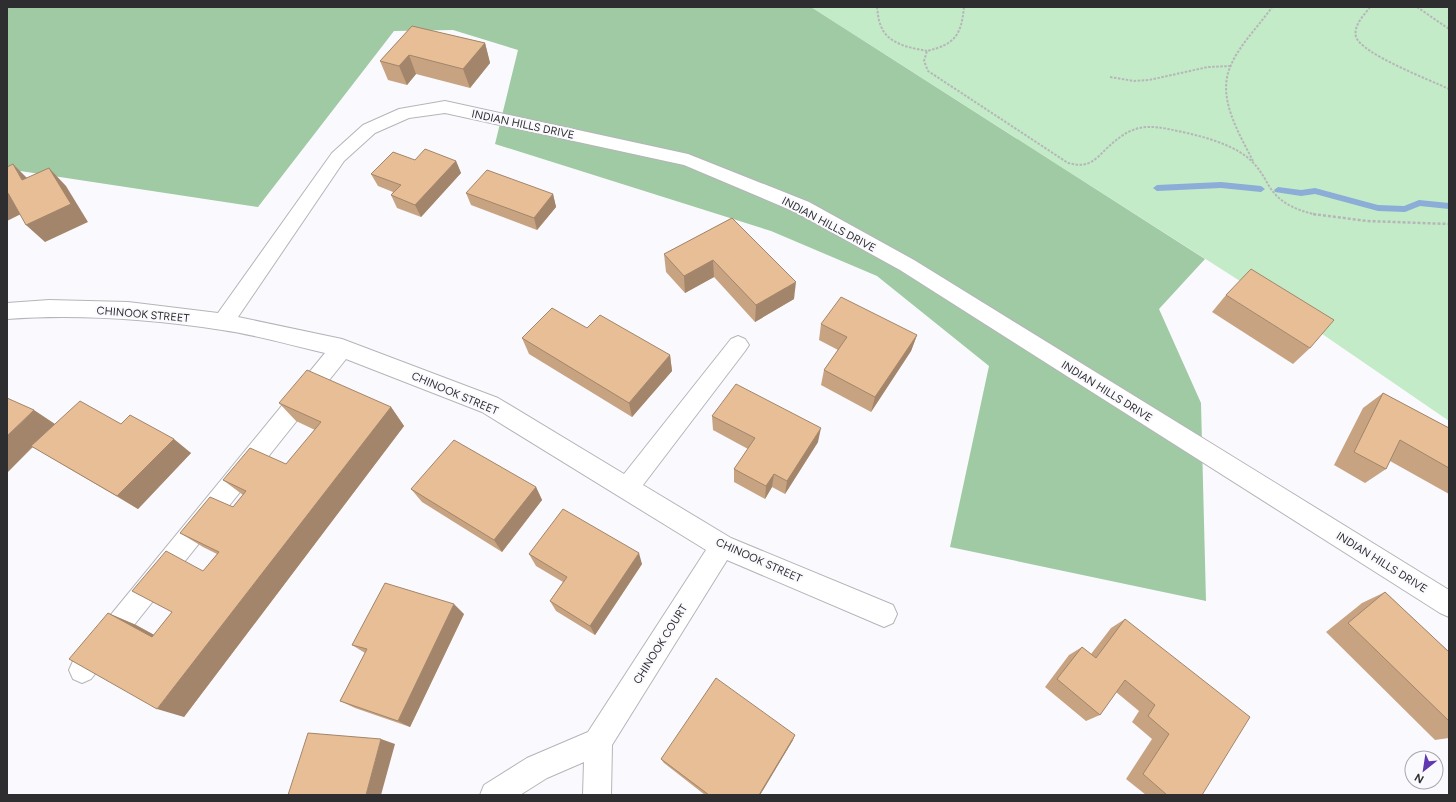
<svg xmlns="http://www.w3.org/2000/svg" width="1456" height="802" viewBox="0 0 1456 802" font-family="Figtree,sans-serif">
  <rect width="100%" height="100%" fill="#fafafe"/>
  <path fill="#c4ebc7" d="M811,7H1449V421L1312,327Z"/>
  <path fill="#9fcaa3" d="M7,7H811L1205,259L1159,309L1201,403L1206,601L950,547L989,366L877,276L771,231L495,144L518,50L453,30L394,31L258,207L7,169Z"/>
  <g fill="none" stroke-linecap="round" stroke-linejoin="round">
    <g fill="#8badd7" fill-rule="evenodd">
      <path d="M1221,182L1261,186L1265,189L1261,192L1221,188L1157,191L1153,188L1157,185Z"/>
      <path d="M1278,187L1301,190L1315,188L1378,205L1404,206L1419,200L1449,203V209L1420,206L1405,212L1378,211L1315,194L1301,196L1275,192L1274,190Z"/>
    </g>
    <g stroke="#b4b5b9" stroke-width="2">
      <path id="street" d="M445,101L688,154L809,202L914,260L1449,590V617L1440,613L900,270L795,212L684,165L445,113L409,118L375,133L344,161L238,317L342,339L498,398L624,474L731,339L738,336L745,339L749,345L745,351L643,485L731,538L893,605L897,614L893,623L884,627L727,560L612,745L611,795H583L584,762L547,778L520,795H480L484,785L527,758L588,732L706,550L482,412L346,359L91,679L82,683L73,679L69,670L73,661L325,353C291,345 256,335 222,330C150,319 79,314 7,319V303L49,300L128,302L218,313L332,153L363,125L399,109Z"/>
    </g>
    <g stroke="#b6b6ba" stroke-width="2" stroke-dasharray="2.5 1.5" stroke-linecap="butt">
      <path d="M877,7C878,13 878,20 881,26C887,44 911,48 927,51"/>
      <path d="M964,7C961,36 955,44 927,51L924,61L928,71L1068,163C1074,164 1080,166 1086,164C1094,162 1100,155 1105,150C1126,130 1139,123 1168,129C1193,134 1226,141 1247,157C1257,165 1263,175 1269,186C1280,204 1297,210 1317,215"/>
      <path d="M1370,7C1364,15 1353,26 1356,37C1362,54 1430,80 1449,89"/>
      <path d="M1417,7L1449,29"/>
      <path d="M1110,77L1134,81L1149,80L1208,67L1231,66"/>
      <path d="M1253,161C1239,133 1216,97 1231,65C1240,44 1259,26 1272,7"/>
    </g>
    <path stroke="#b6b6ba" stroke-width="2.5" stroke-dasharray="3 2" stroke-linecap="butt" d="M1313,214L1367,221L1449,224"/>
    <use href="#street" fill="#fff" fill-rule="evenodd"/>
  </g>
  <g fill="#c8a382">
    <path d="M412,26L485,43L490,63L470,88L416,74L407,85L388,80L380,61Z"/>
    <path d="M415,160L456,161L461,173L421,217L397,208L391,195L393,192L378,186L371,174Z"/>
    <path d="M466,193L553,194L556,207L537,230L471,205Z"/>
    <path d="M732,218L794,299L755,322L714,277L685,293L666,272L664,254Z"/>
    <path d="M1226,295L1310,348L1293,364L1212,312Z"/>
    <path d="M821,324L917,335L911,351L871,412L821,385L824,370L838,350L819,340Z"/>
    <path d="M587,328L670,355L672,371L632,417L529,354L522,338Z"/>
    <path d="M1383,393L1449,428V494L1390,461L1386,469L1365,483L1334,465L1363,408Z"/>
    <path d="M279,403L391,407L404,426L184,717L108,613L136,625L154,635L172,612L217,554L203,547L180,533L233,507L243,495L223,480L286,464L315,430L296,421Z"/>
    <path d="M712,416L818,442L785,494L772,487L765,499L734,482V469L748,449L713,430Z"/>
    <path d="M55,424H121L191,453L138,509L53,459L33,447L7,473Z"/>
    <path d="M536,487L542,500L502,552L422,502L411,489Z"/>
    <path d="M529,554L642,564L595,635L556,611L550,601L563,582L536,566Z"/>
    <path d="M1385,592L1449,652V738L1435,740L1326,632L1362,603Z"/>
    <path d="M464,614L410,727L355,708L340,701L365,653L352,645Z"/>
    <path d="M1125,619L1202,795H1146L1126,779L1152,739L1132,722L1139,711L1116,692L1100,715L1086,721L1045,687L1069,655L1082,647L1091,654L1111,628Z"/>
    <path d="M793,740L760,795H705L664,763L661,759Z"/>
  </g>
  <g fill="#a2856a">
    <path d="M485,43L490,63L470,88L463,69Z"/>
    <path d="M409,55L416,74L407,85L399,66Z"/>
    <path d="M456,161L461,173L421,217L415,205Z"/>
    <path d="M13,164L31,182L22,180Z"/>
    <path d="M49,168L66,186L88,222L45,242L26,225Z"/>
    <path d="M8,193L27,211L7,221V194Z"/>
    <path d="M553,194L556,207L537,230L534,218Z"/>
    <path d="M713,260L714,277L685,293L684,276Z"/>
    <path d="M796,282L794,299L755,322L756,305Z"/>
    <path d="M917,335L911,351L871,412L875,397Z"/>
    <path d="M670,355L672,371L632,417L629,403Z"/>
    <path d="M391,407L404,426L184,717L157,709Z"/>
    <path d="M34,410L55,424L7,473V436Z"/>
    <path d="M821,428L818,442L785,494L787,481Z"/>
    <path d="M174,439L191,453L138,509L117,496Z"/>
    <path d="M774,474L772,487L765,499L766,486Z"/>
    <path d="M536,487L542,500L502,552L494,540Z"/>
    <path d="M639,553L642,564L595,635L590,626Z"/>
    <path d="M454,604L464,614L410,727L398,721Z"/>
    <path d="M108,613L136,625L178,648L152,637Z"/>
    <path d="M795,735L793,740L760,795H759Z"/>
    <path d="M381,739L395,744L381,795H366Z"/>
  </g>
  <g fill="#e8be97" stroke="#a2856a">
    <path d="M412,26L485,43L463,69L409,55L399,66L380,61Z"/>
    <path d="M425,149L456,161L415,205L391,195L401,185L371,174L393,152L415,160Z"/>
    <path d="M13,164L22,180L49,168L71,204L26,225L8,193L7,194V167Z"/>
    <path d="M487,170L553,194L534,218L466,193Z"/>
    <path d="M732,218L796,282L756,305L713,260L684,276L664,254Z"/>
    <path d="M1251,269L1334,320L1310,348L1226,295Z"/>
    <path d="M841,297L917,335L875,397L824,370L847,337L821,324Z"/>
    <path d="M552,308L587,328L600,315L670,355L629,403L522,338Z"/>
    <path d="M307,370L391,407L157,709L69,659L108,613L152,637L172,612L132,591L166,551L203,571L219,552L180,533L210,497L233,507L246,491L223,480L250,448L286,464L321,422L279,403Z"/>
    <path d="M736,384L821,428L787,481L774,474L766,486L734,469L755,438L712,416Z"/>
    <path d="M1383,393L1449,428V468L1400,440L1386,469L1354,452Z"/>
    <path d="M7,398L34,410L7,436Z"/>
    <path d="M80,401L121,424L130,415L174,439L117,496L31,446Z"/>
    <path d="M454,440L536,487L494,540L411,489Z"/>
    <path d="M563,509L639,553L590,626L550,601L567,577L529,554Z"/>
    <path d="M385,583L454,604L398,721L340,701L367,649L352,645Z"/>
    <path d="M1385,592L1449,652V721L1348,623Z"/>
    <path d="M1125,619L1250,717L1202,795H1167L1143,774L1169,734L1148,716L1155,705L1125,680L1100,715L1057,679L1082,647L1096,658Z"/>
    <path d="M716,678L795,735L759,795H709L661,759Z"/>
    <path d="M308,733L381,739L366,795H288Z"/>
  </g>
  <g text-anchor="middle" stroke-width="4" stroke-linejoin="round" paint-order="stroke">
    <g font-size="11" fill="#2e2e30" stroke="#fafafe">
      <text transform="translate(523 124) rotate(12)" y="4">INDIAN HILLS DRIVE</text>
      <text transform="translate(829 224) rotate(28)" y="4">INDIAN HILLS DRIVE</text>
      <text transform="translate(143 314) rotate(5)" y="4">CHINOOK STREET</text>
      <text transform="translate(1107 391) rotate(32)" y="4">INDIAN HILLS DRIVE</text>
      <text transform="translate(455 393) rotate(23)" y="4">CHINOOK STREET</text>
      <text transform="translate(759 560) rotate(24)" y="4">CHINOOK STREET</text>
      <text transform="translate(1382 562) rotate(32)" y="4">INDIAN HILLS DRIVE</text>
      <text transform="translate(660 644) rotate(-58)" y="4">CHINOOK COURT</text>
    </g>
  </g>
  <rect width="1456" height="802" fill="none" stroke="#2e2e30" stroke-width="16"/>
  <g transform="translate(1424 770) rotate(210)"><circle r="19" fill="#fafafe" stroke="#a8a8ac"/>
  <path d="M0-3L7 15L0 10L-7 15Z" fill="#6138b0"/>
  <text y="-6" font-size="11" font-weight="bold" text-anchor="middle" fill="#2e2e30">N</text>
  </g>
</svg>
